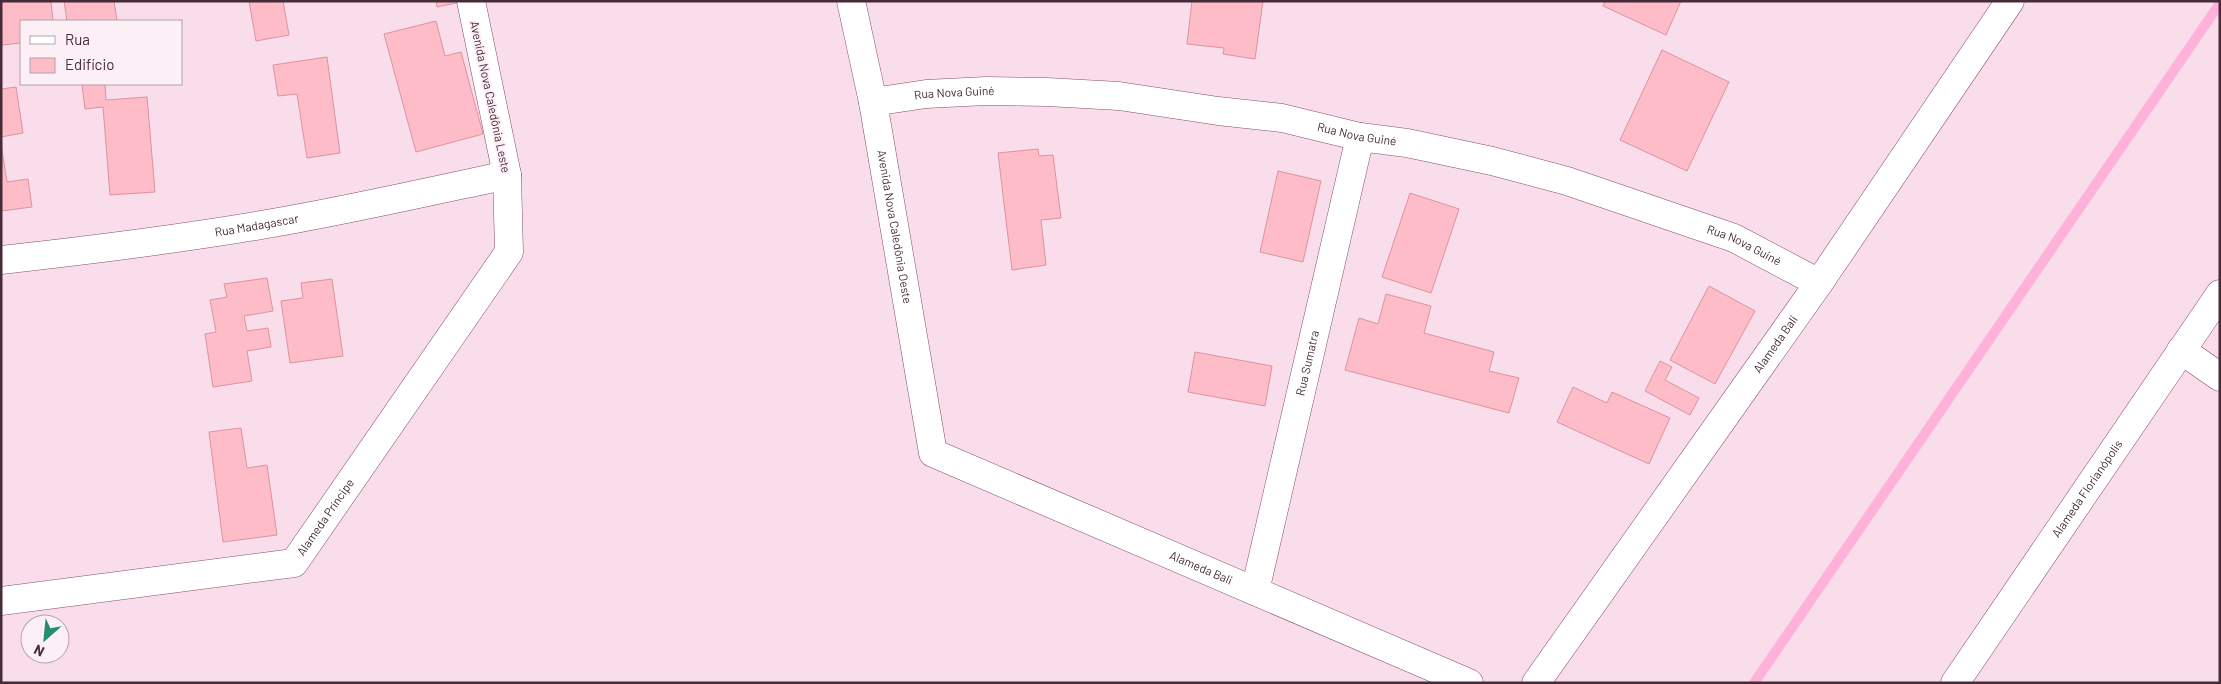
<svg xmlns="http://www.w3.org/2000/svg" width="2221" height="684" viewBox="0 0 2221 684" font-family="Barlow,sans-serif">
  <rect width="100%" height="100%" fill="#faddea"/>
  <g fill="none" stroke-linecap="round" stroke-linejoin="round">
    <path stroke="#feb2d9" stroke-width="10" d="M1754,683L2220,3"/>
  </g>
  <g fill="#fdbcc7" stroke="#dc93a0">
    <path d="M1,1H51L53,21H21V43L2,45Z"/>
    <path d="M64,1H114L117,21H67Z"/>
    <path d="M249,1H283L289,35L256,41Z"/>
    <path d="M436,1H460L461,2L437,7Z"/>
    <path d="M1192,1H1263L1255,59L1223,54L1224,48L1187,44Z"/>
    <path d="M1605,1H1681L1666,35L1603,6Z"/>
    <path d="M436,21L445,56L461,52L483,134L416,152L384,34Z"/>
    <path d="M1662,50L1729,82L1687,171L1620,140Z"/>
    <path d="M327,57L340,153L307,158L297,94L278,96L273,65Z"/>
    <path d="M82,84H105L106,100L147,97L155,192L110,195L103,107L85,109Z"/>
    <path d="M16,87L23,133L1,137V89Z"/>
    <path d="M1,144L7,182L28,179L32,207L1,211Z"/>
    <path d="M1038,149L1039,156L1053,155L1061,218L1041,220L1046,265L1012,270L998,153Z"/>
    <path d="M1278,171L1321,181L1303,262L1260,252Z"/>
    <path d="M1410,193L1459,209L1431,293L1382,277Z"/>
    <path d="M267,278L273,311L244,316L247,331L268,328L271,347L247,351L252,381L213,387L205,334L216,332L210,300L227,297L224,284Z"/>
    <path d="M332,279L343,356L290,363L281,301L303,298L301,283Z"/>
    <path d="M1709,286L1755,311L1715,384L1670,360Z"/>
    <path d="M1386,294L1431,306L1424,333L1494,352L1489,371L1519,378L1509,413L1345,370L1359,318L1378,324Z"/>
    <path d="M1195,352L1272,366L1265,406L1188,392Z"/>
    <path d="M1660,361L1672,367L1665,380L1699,398L1690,415L1645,391Z"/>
    <path d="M1573,387L1607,403L1612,392L1670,418L1649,464L1557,422Z"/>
    <path d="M241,428L247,468L267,465L277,535L223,542L209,432Z"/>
  </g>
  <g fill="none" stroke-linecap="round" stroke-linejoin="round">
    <g stroke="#874c6c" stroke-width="29">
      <g id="street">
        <path id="s1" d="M851,1L873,102L933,453L1469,683"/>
        <path id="s2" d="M873,102L926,94L986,91L1047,92L1119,96L1218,111L1282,118L1360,137L1407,143L1492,161L1567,181L1734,238L1819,283"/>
        <path id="s3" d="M1,260C100,249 198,237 295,219C366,206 437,190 507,175"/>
        <path d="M2181,350L2220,377"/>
        <path id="s4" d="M1255,591L1360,137"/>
        <path id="s5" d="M1,601L294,563L509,252L507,175L471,1"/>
        <path id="s6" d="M1536,683L1819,283L2010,1"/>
        <path id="s7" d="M1955,683L2220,294"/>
      </g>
    </g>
    <use href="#street" stroke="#fff" stroke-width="28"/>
  </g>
  <g text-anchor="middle" stroke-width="4" stroke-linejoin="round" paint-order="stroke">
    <g font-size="12" fill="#462b39" stroke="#fdeff6">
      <text dy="4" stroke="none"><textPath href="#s2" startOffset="82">Rua Nova Guiné</textPath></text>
      <text transform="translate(490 97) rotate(78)" y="4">Avenida Nova Caledônia Leste</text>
      <text dy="4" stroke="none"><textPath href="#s2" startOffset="488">Rua Nova Guiné</textPath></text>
      <text dy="4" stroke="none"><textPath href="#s3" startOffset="258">Rua Madagascar</textPath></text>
      <text dy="4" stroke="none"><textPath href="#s1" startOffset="230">Avenida Nova Caledônia Oeste</textPath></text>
      <text dy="4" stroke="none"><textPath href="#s2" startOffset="892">Rua Nova Guiné</textPath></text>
      <text dy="4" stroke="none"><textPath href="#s6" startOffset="415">Alameda Bali</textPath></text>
      <text dy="4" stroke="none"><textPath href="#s4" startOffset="234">Rua Sumatra</textPath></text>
      <text dy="4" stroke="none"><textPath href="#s7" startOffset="235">Alameda Florianópolis</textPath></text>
      <text dy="4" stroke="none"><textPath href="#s5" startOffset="351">Alameda Príncipe</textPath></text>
      <text dy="4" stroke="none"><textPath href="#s1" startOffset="751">Alameda Bali</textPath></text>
    </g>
  </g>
  <rect width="2221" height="684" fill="none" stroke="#462b39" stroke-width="5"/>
  <rect x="20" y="20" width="162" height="65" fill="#fdeff6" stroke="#b4a1aa"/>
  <rect x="30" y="36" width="25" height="8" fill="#ffffff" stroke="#b4a1aa"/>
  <text x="65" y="45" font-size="15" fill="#462b39">Rua</text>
  <rect x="30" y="58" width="25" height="15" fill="#fdbcc7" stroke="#b4a1aa"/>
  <text x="65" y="70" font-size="15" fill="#462b39">Edifício</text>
  <g transform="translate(45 639) rotate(207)"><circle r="24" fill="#fdeff6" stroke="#b4a1aa"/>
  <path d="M0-4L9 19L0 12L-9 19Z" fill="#238f6e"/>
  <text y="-8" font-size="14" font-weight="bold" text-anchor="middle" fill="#462b39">N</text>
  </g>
</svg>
